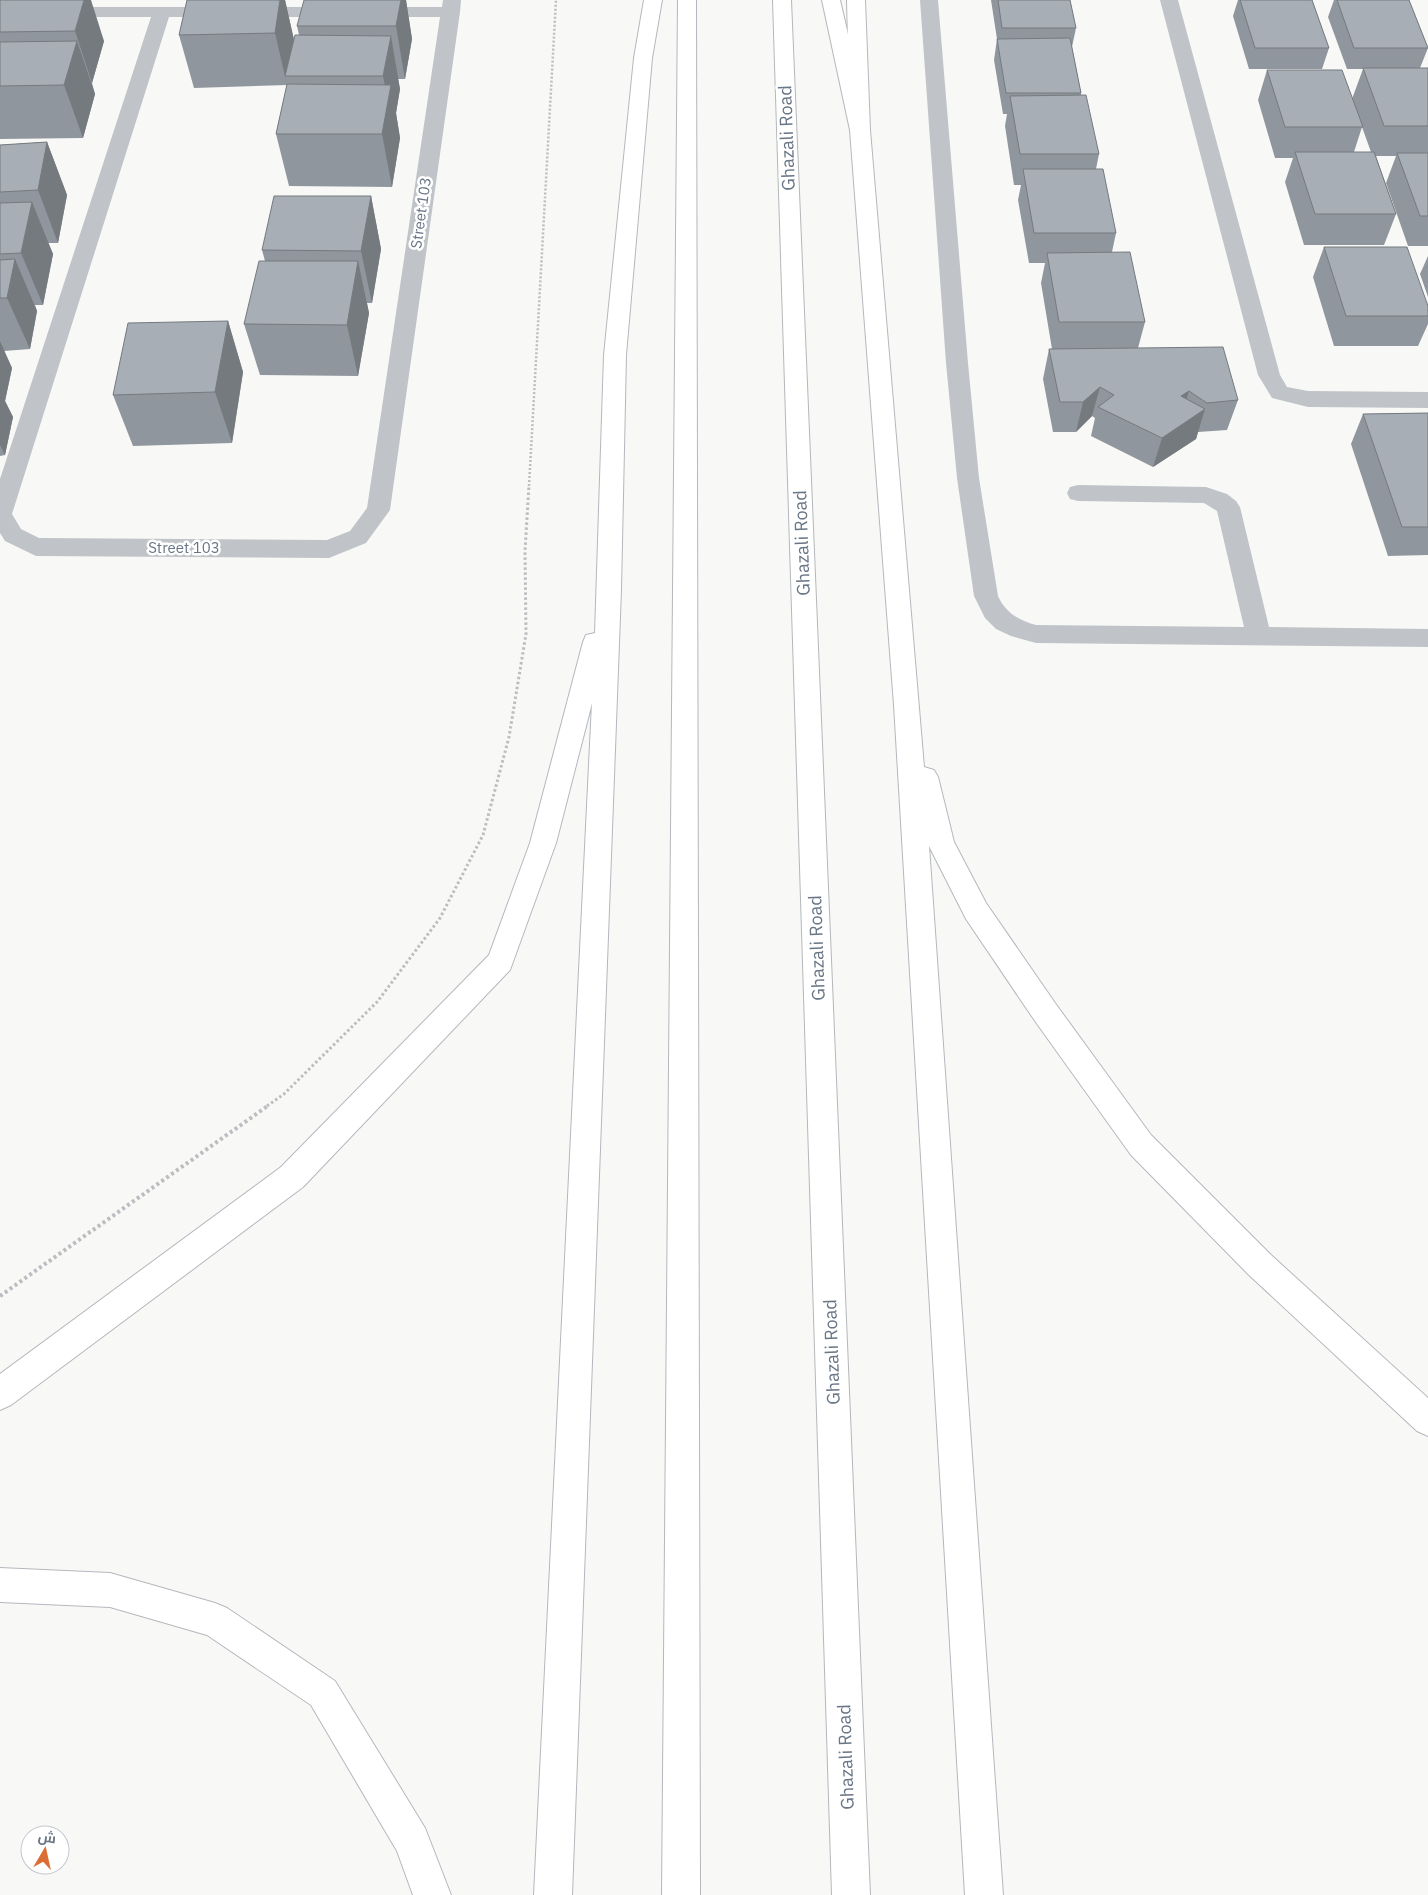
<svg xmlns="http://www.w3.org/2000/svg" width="1428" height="1895" viewBox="0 0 1428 1895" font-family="'IBM Plex Sans',Cairo,sans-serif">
  <rect width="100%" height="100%" fill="#f8f9f6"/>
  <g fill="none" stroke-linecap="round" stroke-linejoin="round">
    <g stroke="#b4b8bd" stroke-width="2">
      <g id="primary">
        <path d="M644,0H662L652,58L626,355L621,590L572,1895H534L592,703L556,843L510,970L303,1187L11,1405L0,1410V1374L281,1167L489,955L530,843L583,642L586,635L595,633L604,355L634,58Z"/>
        <path d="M847,0H865L870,130L924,767L934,770L938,777L954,842L986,903L1055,1003L1151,1135L1271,1255L1428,1398V1436L1417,1431L1249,1275L1131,1155L1035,1021L966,919L929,846L1003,1895H965L894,705L850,130Z"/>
        <path d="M0,1568L110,1573L215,1603L227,1608L335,1681L425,1828L451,1895H413L397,1851L311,1705L207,1635L110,1607L0,1602Z"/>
      </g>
    </g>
    <g stroke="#b4b7bb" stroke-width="2">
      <g id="highway">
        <path d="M678,0H696L700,1895H662Z"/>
        <path d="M773,0H791L870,1895H832Z"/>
        <path d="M822,0H840L870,130L867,134L860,136L853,134L850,130Z"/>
      </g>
    </g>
    <path stroke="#bbbdc0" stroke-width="2.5" stroke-dasharray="2 2" stroke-linecap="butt" d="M529,486L556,0"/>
    <path stroke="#bbbdc0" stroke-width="3" stroke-dasharray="2.5 2.5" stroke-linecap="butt" d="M267,1106L284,1094L377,1002L440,918L483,835L509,737L526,634L525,551L529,485"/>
    <path stroke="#bbbdc0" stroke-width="4" stroke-dasharray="3 3" stroke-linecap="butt" d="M0,1296L269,1105"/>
    <g fill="#c0c4c8" fill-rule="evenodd">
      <path d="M443,0H461L460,12L390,510L366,543L329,558L36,556L5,541L0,533V479L151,17H0V7H442ZM169,17H440L367,508L350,531L327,540L39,538L21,529L12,514Z"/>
      <path d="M920,0H938L968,363L979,478L998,596C1005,612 1019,621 1036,625L1244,627L1217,511L1204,503L1078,501L1070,499L1067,493L1070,487L1078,485L1206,487L1227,494L1236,501L1240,507L1269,627L1428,629V647L1036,643L1011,636L996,629L985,618L974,596L957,478L946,363Z"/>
      <path d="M1160,0H1178L1280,375L1287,387L1308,391L1428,392V408L1308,407L1272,398L1258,375Z"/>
    </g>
    <use href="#primary" fill="#fff" fill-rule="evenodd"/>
    <use href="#highway" fill="#fff" fill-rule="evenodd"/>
  </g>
  <g fill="#90969d" fill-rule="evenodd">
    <path d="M0,0L104,41L92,83L95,94L83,138L0,139Z"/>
    <path d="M187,0H285L294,40L299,35L297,26L406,0L412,39L405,79H398L400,89L396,113L400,138L392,187L289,186L276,134L287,85V84V85L194,88L179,35Z"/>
    <path d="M991,0H1070L1076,28L1072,47L1081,93V95L1099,154L1096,169L1116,233L1112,252L1145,322L1138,348L1238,400L1227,430L1198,432L1196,439L1153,467L1091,436L1095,418L1092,416L1076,432H1053L1043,379L1049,349H1052L1041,283L1045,263H1029L1018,200L1021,185H1014L1005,126L1007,114H1003L994,60L997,39Z"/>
    <path d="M1238,0H1312L1329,48L1322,69H1249L1233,16Z"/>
    <path d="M1334,0H1409L1428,48L1420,68H1428V246H1408L1386,183L1396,156H1376L1396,214L1384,245H1304L1285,182L1293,158H1275L1258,100L1267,70L1352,99L1363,69H1347L1328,17ZM1362,127L1371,152H1354Z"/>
    <path d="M47,142L67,195L58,243H48L53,254L43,305H35L37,311L30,349L4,351L12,368L5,401L13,417L5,455L0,456V145Z"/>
    <path d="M371,196L381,249L372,303H367L369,313L358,376L260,375L244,324L265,261L262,250Z"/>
    <path d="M1324,247L1428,306V324L1418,346H1334L1313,277Z"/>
    <path d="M1428,256V297L1420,274Z"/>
    <path d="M228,321L243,372L232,443L133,446L113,395Z"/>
    <path d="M1428,413V555L1388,556L1351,444L1363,414Z"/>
  </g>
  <g fill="#757a7f">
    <path d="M84,0H91L104,41L92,83L75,31Z"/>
    <path d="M280,0H285L294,40L285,76L287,85L275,33Z"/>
    <path d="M401,0H406L412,39L405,79L396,26Z"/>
    <path d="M391,36L400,89L396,113L400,138L392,187L382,134L388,101L383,76Z"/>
    <path d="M77,41L95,94L83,138L64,85Z"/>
    <path d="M47,142L67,195L58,243L38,190Z"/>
    <path d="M371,196L381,249L372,303L361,251Z"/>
    <path d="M32,202L53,254L43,305L21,253Z"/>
    <path d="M15,259L37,311L30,349L7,298Z"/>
    <path d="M358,261L369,313L358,376L347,325Z"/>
    <path d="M228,321L243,372L232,443L215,392Z"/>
    <path d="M0,341L12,368L5,401L13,417L5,455L0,445Z"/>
    <path d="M1100,387L1092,416L1076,432L1083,402Z"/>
    <path d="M1189,391L1180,421L1181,396Z"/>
    <path d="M1205,409L1196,439L1153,467L1162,438Z"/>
  </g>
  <g fill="#a7aeb6" stroke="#757a7f">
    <path d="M0,0H84L75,31L0,32Z"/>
    <path d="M187,0H280L275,33L179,35Z"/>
    <path d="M304,0H401L396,26H297Z"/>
    <path d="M998,0H1070L1076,28H1002Z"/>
    <path d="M1240,0H1312L1329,48H1255Z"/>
    <path d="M1337,0H1409L1428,48H1354Z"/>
    <path d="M295,35L391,36L383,76H285Z"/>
    <path d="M1070,38L1081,93H1006L997,39Z"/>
    <path d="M77,41L64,85L0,86V42Z"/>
    <path d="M1363,68H1428V126H1384Z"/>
    <path d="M1267,70H1342L1363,127H1285Z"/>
    <path d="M287,84L391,85L382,134H276Z"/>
    <path d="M1086,95L1099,154H1020L1010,96Z"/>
    <path d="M47,142L38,190L0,192V145Z"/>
    <path d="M1295,152H1374L1396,214H1315Z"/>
    <path d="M1397,153H1428V216H1420Z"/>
    <path d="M1023,169H1103L1116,233H1034Z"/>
    <path d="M274,196H371L361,251L262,250Z"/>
    <path d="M32,202L21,253L0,254V203Z"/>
    <path d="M1324,247H1407L1428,306V316H1346Z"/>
    <path d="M1130,252L1145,322H1059L1047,253Z"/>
    <path d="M15,259L7,298H0V260Z"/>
    <path d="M259,261H358L347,325L244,324Z"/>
    <path d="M228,321L215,392L113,395L128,323Z"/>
    <path d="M1223,347L1238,400L1207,403L1189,391L1181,396L1205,409L1162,438L1098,407L1114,395L1100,387L1083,402H1060L1049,349Z"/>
    <path d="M1428,413V527H1402L1363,414Z"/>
  </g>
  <g text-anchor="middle" stroke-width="5" stroke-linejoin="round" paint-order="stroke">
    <g font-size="15" fill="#697686" stroke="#fff">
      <text transform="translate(421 213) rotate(-82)" y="5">Street 103</text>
      <text x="184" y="553">Street 103</text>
    </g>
    <g font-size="18" fill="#697686" stroke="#fff">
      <text transform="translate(787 138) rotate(-92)" y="6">Ghazali Road</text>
      <text transform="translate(802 543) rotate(-92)" y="6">Ghazali Road</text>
      <text transform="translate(817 948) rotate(-92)" y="6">Ghazali Road</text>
      <text transform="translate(832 1352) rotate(-92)" y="6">Ghazali Road</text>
      <text transform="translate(846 1757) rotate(-92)" y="6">Ghazali Road</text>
    </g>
  </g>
  <g transform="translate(45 1850) rotate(9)"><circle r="24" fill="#ffffff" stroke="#c3c8cf"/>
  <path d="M0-4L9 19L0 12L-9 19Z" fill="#db6e34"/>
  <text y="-8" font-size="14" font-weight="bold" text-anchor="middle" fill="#697686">ش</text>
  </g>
</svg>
